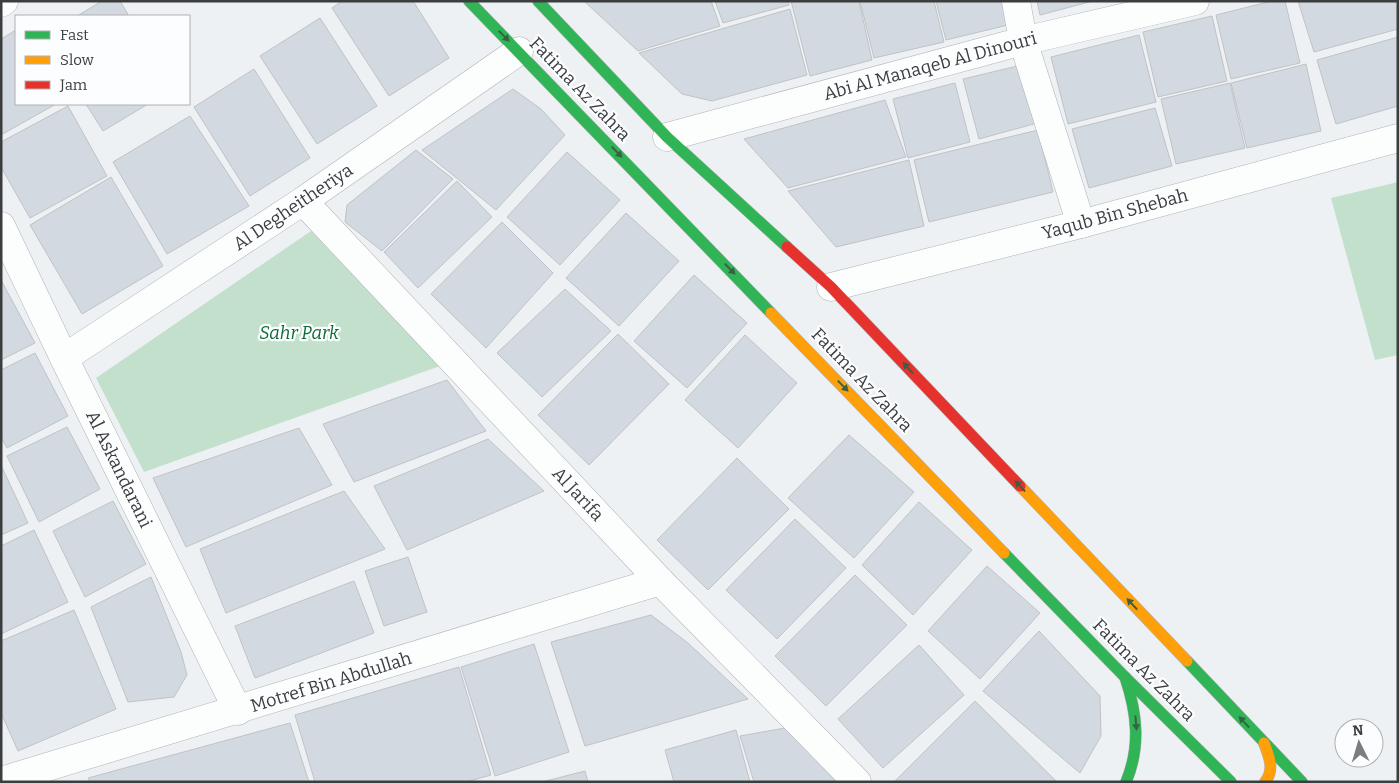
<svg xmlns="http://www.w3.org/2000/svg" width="1399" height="783" viewBox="0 0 1399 783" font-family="Bitter,serif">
  <rect width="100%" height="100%" fill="#eef1f4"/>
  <g fill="#c2e0cc">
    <path d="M1398,182V355L1375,360L1331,198Z"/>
    <path d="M311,231L440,366L144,472L96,378Z"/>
  </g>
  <g fill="#d3d9e0" stroke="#c0c3c5">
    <path d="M102,1H120L129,16H77Z"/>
    <path d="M342,1H413L449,58L389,96L332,8Z"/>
    <path d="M584,1H711L720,26L638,51Z"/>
    <path d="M715,1H788L789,5L723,23Z"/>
    <path d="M791,1H859L872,60L810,76Z"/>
    <path d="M860,1H934L944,42L874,58Z"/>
    <path d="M936,1H1002L1008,25L946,40Z"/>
    <path d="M1037,1H1093L1040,15Z"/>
    <path d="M1272,1H1285L1300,63L1231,79L1216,15Z"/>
    <path d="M1298,1H1398V29L1314,52Z"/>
    <path d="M790,9L807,75L712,101L682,94L639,53Z"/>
    <path d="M1212,16L1227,81L1158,97L1143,32Z"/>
    <path d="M320,18L377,106L317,144L260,56Z"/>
    <path d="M16,30V104H56L1,135V39Z"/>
    <path d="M1139,35L1156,102L1068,124L1051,57Z"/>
    <path d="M1398,37V106L1336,124L1317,60Z"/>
    <path d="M1026,64L1041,122L979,139L963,79Z"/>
    <path d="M1306,64L1321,131L1247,148L1231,83Z"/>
    <path d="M254,69L310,158L250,196L194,107Z"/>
    <path d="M955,83L970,142L908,158L893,99Z"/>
    <path d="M1230,83L1245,148L1176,164L1161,99Z"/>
    <path d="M513,89L541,109L565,135L496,210L422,150Z"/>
    <path d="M885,100L906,157L788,188L744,139Z"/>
    <path d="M86,104H148L103,131Z"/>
    <path d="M68,106L107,176L30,218L1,167V142Z"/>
    <path d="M1155,108L1172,166L1089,188L1072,129Z"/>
    <path d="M190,116L249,206L167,254L113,162Z"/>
    <path d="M1038,130L1053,192L929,222L914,160Z"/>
    <path d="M416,150L453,179L382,251L345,222L347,205Z"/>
    <path d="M567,152L620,200L560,265L507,217Z"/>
    <path d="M909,160L924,226L836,247L788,191Z"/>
    <path d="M111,177L163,266L82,314L30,225Z"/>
    <path d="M457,181L492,217L418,288L384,252Z"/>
    <path d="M626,213L679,261L619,326L566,278Z"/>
    <path d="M502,222L553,273L486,348L431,294Z"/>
    <path d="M694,275L747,323L687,388L634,341Z"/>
    <path d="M1,280L35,343L1,360Z"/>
    <path d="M565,289L611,331L542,397L497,353Z"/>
    <path d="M618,334L669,384L589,465L538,415Z"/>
    <path d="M745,335L797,383L738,448L685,400Z"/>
    <path d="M35,353L68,416L7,448L1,437V370Z"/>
    <path d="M447,380L486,431L354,482L323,424Z"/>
    <path d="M67,427L100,489L39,522L7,456Z"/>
    <path d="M299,428L332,485L186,547L153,478Z"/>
    <path d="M849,435L914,492L854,558L788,498Z"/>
    <path d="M488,439L544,491L407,550L374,486Z"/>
    <path d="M737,458L789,509L708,590L657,540Z"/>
    <path d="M1,465L28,523L1,535Z"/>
    <path d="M344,491L385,549L226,613L200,549Z"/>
    <path d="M113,501L146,564L85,597L53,531Z"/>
    <path d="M919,502L972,550L913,615L862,565Z"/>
    <path d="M795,519L846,568L777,639L726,590Z"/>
    <path d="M34,530L68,602L1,634V546Z"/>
    <path d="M408,557L427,612L384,626L365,571Z"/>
    <path d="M987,566L1040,613L980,679L928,631Z"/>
    <path d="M855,575L907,625L826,706L775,656Z"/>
    <path d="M151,577L181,652L187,675L174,697L128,702L91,607Z"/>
    <path d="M354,581L374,633L255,678L235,626Z"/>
    <path d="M74,610L116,709L18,751L1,713V641Z"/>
    <path d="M651,615L688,643L748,699L585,746L551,642Z"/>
    <path d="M1039,631L1100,696L1101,736L1080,773L983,691Z"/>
    <path d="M534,644L569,752L495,776L461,667Z"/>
    <path d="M919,645L964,695L883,768L838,719Z"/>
    <path d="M459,667L491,775L466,782H315L295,715Z"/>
    <path d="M975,701L1057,782H894Z"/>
    <path d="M290,723L309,782H90L88,778Z"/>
    <path d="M785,728L844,782H754L740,736Z"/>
    <path d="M736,730L750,782H674L665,750Z"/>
    <path d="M585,771L588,782H542Z"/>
  </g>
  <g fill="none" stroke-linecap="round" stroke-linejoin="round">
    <g stroke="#b1b3b5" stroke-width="29">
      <g id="street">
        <path d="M1016,1L1023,41L1081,224"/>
        <path d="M1,3L4,1"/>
        <path d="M667,137L1023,41L1195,1"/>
        <path d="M303,201L660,581L857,782"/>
        <path d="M1,226L64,358L238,711"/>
        <path d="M831,287L1081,224L1398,138"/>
        <path d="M64,358L303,201L519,51"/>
        <path d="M1,781L660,581"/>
      </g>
    </g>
    <g stroke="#b1b3b5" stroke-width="12">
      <g id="fast">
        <path d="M469,1L771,313"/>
        <path d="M538,1L667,137L787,247"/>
        <path d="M1004,553L1124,676L1231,782"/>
        <path d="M1187,661L1302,782"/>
        <path d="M1125,677C1137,713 1141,746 1126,782"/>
      </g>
    </g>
    <g stroke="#b1b3b5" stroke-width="12">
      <g id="slow">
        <path d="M771,313L1004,553"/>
        <path d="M1020,486L1187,661"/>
        <path d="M1264,743C1269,756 1275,770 1265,782"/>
      </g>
    </g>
    <g stroke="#b1b3b5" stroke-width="12">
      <path id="jam" d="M787,247L831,287L1020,486"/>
    </g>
    <use href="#street" stroke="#fcfdfd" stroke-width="28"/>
    <use href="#fast" stroke="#30b455" stroke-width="11"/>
    <use href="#slow" stroke="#ff9f0a" stroke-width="11"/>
    <use href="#jam" stroke="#e5322d" stroke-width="11"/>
  </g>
  <defs><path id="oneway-solid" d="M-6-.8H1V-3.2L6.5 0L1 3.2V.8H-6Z" transform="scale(1.25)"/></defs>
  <g fill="#386146">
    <use href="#oneway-solid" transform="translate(504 36) rotate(45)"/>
    <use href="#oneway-solid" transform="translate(617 152) rotate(46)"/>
    <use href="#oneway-solid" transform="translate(730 269) rotate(46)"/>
    <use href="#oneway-solid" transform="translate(908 368) rotate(-133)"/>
    <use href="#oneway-solid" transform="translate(843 386) rotate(46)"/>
    <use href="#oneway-solid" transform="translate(1020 486) rotate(-133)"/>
    <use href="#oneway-solid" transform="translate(1132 604) rotate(-133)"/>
    <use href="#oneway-solid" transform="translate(1244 722) rotate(-133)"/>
    <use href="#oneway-solid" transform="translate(1136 723) rotate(85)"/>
  </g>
  <g text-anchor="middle" stroke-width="4.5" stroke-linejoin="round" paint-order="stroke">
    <g font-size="18" fill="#3b3d3f" stroke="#fcfdff">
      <text transform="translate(930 66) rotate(-15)" y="6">Abi Al Manaqeb Al Dinouri</text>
      <text transform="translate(580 89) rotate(46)" y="6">Fatima Az Zahra</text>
      <text transform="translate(293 207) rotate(-34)" y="6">Al Degheitheriya</text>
      <text transform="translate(1115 214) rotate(-15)" y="6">Yaqub Bin Shebah</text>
      <text transform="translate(862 380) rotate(46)" y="6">Fatima Az Zahra</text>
      <text transform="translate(119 469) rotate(64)" y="6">Al Askandarani</text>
      <text transform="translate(578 494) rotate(47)" y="6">Al Jarifa</text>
      <text transform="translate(1144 670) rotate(45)" y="6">Fatima Az Zahra</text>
      <text transform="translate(331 682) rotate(-17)" y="6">Motref Bin Abdullah</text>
    </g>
    <g font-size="18" font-style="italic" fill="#0e6937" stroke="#fcfdff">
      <text x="299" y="339">Sahr Park</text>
    </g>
  </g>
  <rect width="1399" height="783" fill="none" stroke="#3b3d3f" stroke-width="5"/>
  <rect x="15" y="15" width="175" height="90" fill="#fcfdff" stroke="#afb0b2"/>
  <rect x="25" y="31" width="25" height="8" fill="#30b455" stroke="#afb0b2"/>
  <text x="60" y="40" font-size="15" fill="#3b3d3f">Fast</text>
  <rect x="25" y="56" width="25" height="8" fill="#ff9f0a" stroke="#afb0b2"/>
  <text x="60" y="65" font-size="15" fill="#3b3d3f">Slow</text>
  <rect x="25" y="81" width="25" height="8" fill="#e5322d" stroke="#afb0b2"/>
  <text x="60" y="90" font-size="15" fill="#3b3d3f">Jam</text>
  <g transform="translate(1359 743) rotate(355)"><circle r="24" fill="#fcfdff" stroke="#afb0b2"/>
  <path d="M0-4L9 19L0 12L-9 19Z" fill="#7a7c7e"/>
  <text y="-8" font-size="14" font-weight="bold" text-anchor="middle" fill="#3b3d3f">N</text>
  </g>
</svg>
